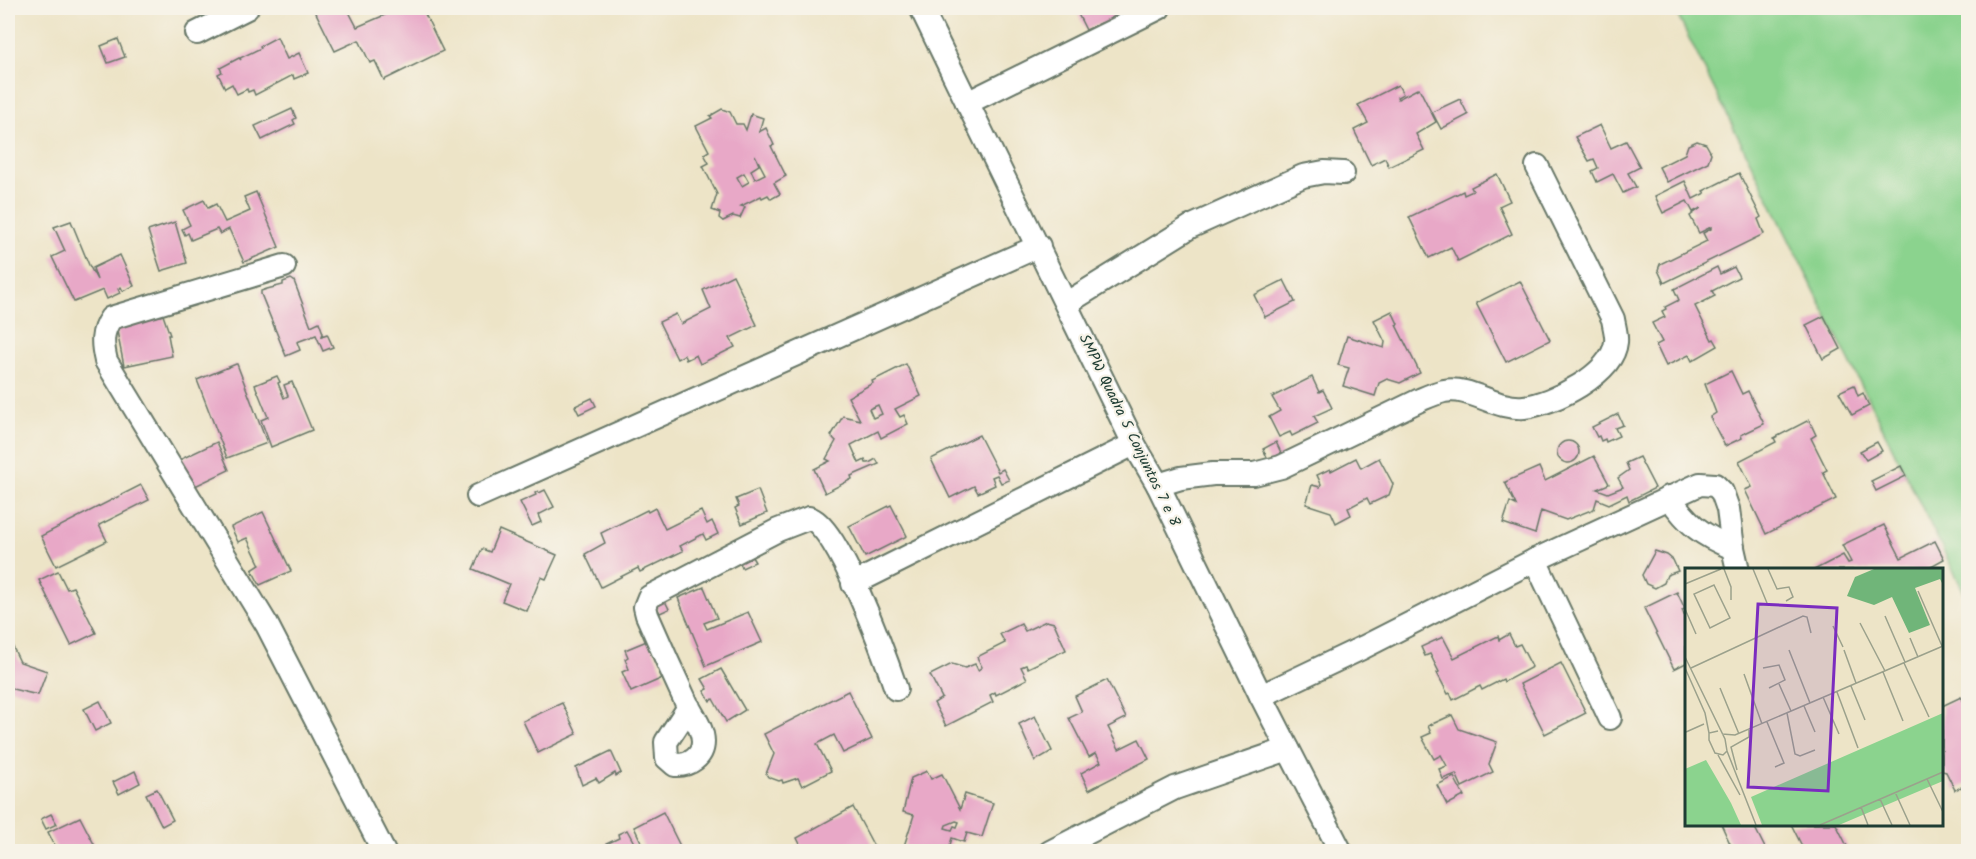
<svg xmlns="http://www.w3.org/2000/svg" width="1976" height="859" viewBox="0 0 1976 859" font-family="Kalam,sans-serif">
  <rect width="100%" height="100%" fill="#f7f3e8"/>
  <filter id="ink" filterUnits="userSpaceOnUse"><feTurbulence type="fractalNoise" baseFrequency=".0167" numOctaves="2"/><feDisplacementMap in="SourceGraphic" scale="12" xChannelSelector="R" yChannelSelector="G"/><feConvolveMatrix kernelMatrix="1 2 1 2 8 2 1 2 1" color-interpolation-filters="sRGB"/></filter>
  <filter id="wash" filterUnits="userSpaceOnUse"><feTurbulence type="fractalNoise" baseFrequency=".008" numOctaves="4" result="noise"/><feDisplacementMap in="SourceGraphic" scale="24" xChannelSelector="R" yChannelSelector="G"/><feGaussianBlur stdDeviation="1.35" result="paint"/><feColorMatrix in="noise" values="0 0 0 0 0 0 0 0 0 0 0 0 0 0 0 0 0 1.4 0 .05"/><feComposite in="paint" operator="in"/></filter>
  <g filter="url(#wash)">
    <rect width="100%" height="100%" fill="#ede4c7"/>
    <path fill="#8bd38e" stroke="#558861" stroke-width="1.5" d="M1674,8H1968V600Z"/>
    <g id="blocks">
      <g fill="#e8a8c7" fill-rule="evenodd">
        <path d="M321,8H347L357,27L401,8H415L425,14L443,51L384,80L375,61L370,63L359,40L335,51L315,11Z"/>
        <path d="M1075,8H1126L1133,22L1102,27L1101,23L1086,30Z"/>
        <path d="M277,37L287,59L299,53L308,73L294,79L293,75L255,95L253,90L248,92L247,89L237,94L232,84L225,88L218,74L222,72L220,68L239,58L241,60L240,58L261,48L260,46Z"/>
        <path d="M118,39L125,57L108,63L101,46Z"/>
        <path d="M1398,85L1403,94L1397,97L1398,99L1419,88L1436,122L1416,134L1424,150L1389,167L1385,158L1371,165L1354,130L1368,123L1358,105Z"/>
        <path d="M1460,99L1468,115L1441,129L1432,112Z"/>
        <path d="M292,109L296,118L293,120L295,124L262,140L255,126Z"/>
        <path d="M722,109L730,112L736,124H743L746,130L751,114L763,118L759,132L766,128L774,145L771,146L786,176L774,183L780,194L771,199L768,195L762,198L761,196L741,206L745,207L740,218L733,216L723,221L719,218L720,213L712,210L717,194L703,166L709,163L704,154L709,151L696,126L712,118L710,116ZM755,155L765,174L755,179L751,170L759,165ZM744,173L749,182L742,186L737,177Z"/>
        <path d="M1600,125L1611,148L1626,141L1640,167L1628,173L1636,187L1623,193L1613,174L1597,182L1592,171L1598,168L1594,159L1589,161L1575,137Z"/>
        <path d="M1697,141L1706,144L1711,153L1708,162L1667,182L1659,167L1685,154L1688,145Z"/>
        <path d="M1739,173L1761,217L1758,219L1764,234L1664,283L1658,270L1660,264L1707,241L1703,233L1711,229V227L1699,233L1690,216L1701,208L1693,212L1687,201L1663,213L1655,196L1685,181L1693,199L1705,193L1703,191Z"/>
        <path d="M1497,174L1510,201L1499,206L1512,234L1458,261L1451,247L1429,258L1409,217L1463,191L1464,195L1473,191L1471,187Z"/>
        <path d="M256,192L279,247L244,262L229,229L220,234L217,229L191,240L188,233L185,235L182,229L190,225L183,210L204,200L208,208L216,204L225,222L250,211L244,197Z"/>
        <path d="M71,221L89,265L97,280L93,268L120,255L134,286L123,291L121,287L118,289L120,293L107,299L103,290L74,302L52,257L65,251L54,227Z"/>
        <path d="M175,222L187,263L161,271L148,231Z"/>
        <path d="M1717,267L1720,274L1734,267L1739,277L1712,291L1715,296L1695,306L1712,340L1714,339L1718,346L1692,361L1689,355L1666,366L1656,345L1662,342L1652,323L1665,317L1662,311L1666,309L1665,307L1679,300L1674,289Z"/>
        <path d="M733,275L757,325L730,338L735,347L700,364L696,355L686,360L684,355L677,359L659,322L676,314L681,324L711,309L703,290Z"/>
        <path d="M291,279L294,281L311,326L319,322L323,333L322,336L327,334L333,347L323,351L316,335L297,342L300,350L286,356L261,294V291L267,289L283,285V282Z"/>
        <path d="M1284,280L1295,302L1265,317L1254,295Z"/>
        <path d="M1520,281L1550,340L1506,362L1476,303Z"/>
        <path d="M1392,311L1398,324L1396,325L1420,373L1400,383L1387,379L1379,383L1375,396L1343,386L1349,368L1338,365L1347,336L1384,348L1385,342L1374,320Z"/>
        <path d="M163,315L170,335H168L172,356L124,366L116,326Z"/>
        <path d="M1824,316L1841,349L1823,359L1806,325Z"/>
        <path d="M236,364H237L267,443L227,458L197,380Z"/>
        <path d="M906,364L921,396L895,409L900,417L904,415L908,424L881,438L878,431L851,445L859,463L865,460L866,463H869L876,459L879,464L851,476L852,479L825,493L814,469L830,461L826,459L836,441L831,436L843,416L860,420L848,397L873,383L872,381ZM878,405L882,414L873,418L869,409Z"/>
        <path d="M1731,371L1742,394L1748,391L1764,424L1741,435L1742,438L1725,446L1710,417L1716,413L1705,384Z"/>
        <path d="M277,376L280,382L278,383L284,398L288,396L284,385L292,382L312,430L271,447L261,420L268,417L255,385Z"/>
        <path d="M1312,377L1319,392L1323,390L1332,408L1314,416L1318,423L1292,436L1290,432L1279,437L1269,417L1280,411L1272,397Z"/>
        <path d="M1854,385L1858,396L1863,393L1869,406L1852,415L1839,392Z"/>
        <path d="M592,398L596,406L579,414L575,406Z"/>
        <path d="M1618,414L1623,425L1615,428L1619,436L1606,442L1605,439L1601,441L1599,436L1597,437L1592,427Z"/>
        <path d="M1809,420L1816,435L1811,438L1827,470L1823,472L1836,499L1766,534L1745,490L1752,487L1739,461L1776,442L1774,438Z"/>
        <path d="M979,435L998,472L1003,469L1009,480L1001,483L997,475L992,477L995,485L978,493L974,486L950,498L931,459Z"/>
        <circle cx="1568" cy="452" r="11"/>
        <path d="M217,442L229,470L193,487L177,461Z"/>
        <path d="M1276,442L1283,457L1270,463L1263,449Z"/>
        <path d="M1877,442L1882,451L1866,460L1860,451Z"/>
        <path d="M1594,456L1609,484L1597,489L1608,493L1623,487L1618,478L1629,470L1626,463L1639,457L1655,488L1629,501L1627,495L1609,504L1597,499L1594,509L1566,520L1541,511L1535,534L1503,523L1510,502L1516,505L1505,482L1539,467L1545,481Z"/>
        <path d="M1356,458L1361,468L1379,458L1393,484L1389,495L1370,504L1367,498L1348,508L1351,515L1336,523L1331,512L1306,504L1312,485L1320,487L1321,484L1317,475L1330,469L1331,471Z"/>
        <path d="M1901,466L1906,476L1876,491L1871,481Z"/>
        <path d="M141,485L149,500L99,525L107,541L56,566L41,536Z"/>
        <path d="M545,490L554,507L538,515L541,522L532,526L520,502L536,495L535,493L538,491L539,493Z"/>
        <path d="M758,490L767,513L742,524L735,508L739,506L736,499Z"/>
        <path d="M891,505L907,536L865,557L849,526Z"/>
        <path d="M655,508L665,529L701,511L707,524L712,521L718,534L706,540L703,534L680,546L683,551L640,572L638,568L601,587L585,554L605,543L601,533L647,510L648,512Z"/>
        <path d="M263,512L291,571L260,585L252,570L260,565L247,538L238,542L231,527Z"/>
        <path d="M1884,525L1901,558L1935,541L1944,559L1924,570H1814L1843,555L1848,563L1851,562L1842,545Z"/>
        <path d="M499,530L557,555L546,579L541,577L527,611L502,601L509,584L473,569L482,549L490,552Z"/>
        <path d="M1655,551L1667,555L1673,560L1678,571L1667,575L1664,583L1655,588L1646,584L1642,575Z"/>
        <path d="M752,557L755,562L742,568L740,563Z"/>
        <path d="M58,571L67,589L73,587L96,633L71,645L39,580Z"/>
        <path d="M704,587L717,618L704,623L707,629L748,612L762,642L706,666L678,598Z"/>
        <path d="M1677,592L1685,609L1682,610L1684,615L1686,613V663L1674,669L1644,608Z"/>
        <path d="M663,597L669,609L660,613L654,602Z"/>
        <path d="M1046,621L1054,623L1066,650L1028,668L1026,665L1021,667L1027,679L996,695L995,692L990,695L993,702L946,726L934,703L942,698L930,675L952,664L965,668L975,664L978,670L982,667L977,657L1005,643L1000,634L1021,624L1025,631Z"/>
        <path d="M1509,634L1515,646L1520,644L1532,667L1504,682L1503,679L1482,690L1480,686L1453,700L1450,693L1448,694L1437,673L1439,672L1430,654L1425,656L1421,647L1443,637L1454,658L1498,636L1499,640Z"/>
        <path d="M649,640L665,677L631,692L622,672L629,669L625,659L628,657L625,650Z"/>
        <path d="M10,641L20,662L47,671L38,695L8,688V643Z"/>
        <path d="M1561,663L1586,713L1545,734L1520,684Z"/>
        <path d="M721,669L745,710L726,722L713,699L710,701L704,691L708,689L702,679Z"/>
        <path d="M1107,680L1126,718L1108,727L1119,749L1139,739L1149,759L1089,790L1081,773L1101,762L1096,753L1089,757L1069,718L1082,712L1075,696Z"/>
        <path d="M848,691L872,739L843,753L834,735L817,744L831,771L802,786L798,778L783,783L782,780L779,781L768,777L766,774L774,754L764,734Z"/>
        <path d="M1961,697L1968,713V784L1955,790L1946,772L1942,771V706Z"/>
        <path d="M100,701L111,723L95,731L84,709Z"/>
        <path d="M562,703L577,734L538,753L523,721Z"/>
        <path d="M1452,715L1459,729L1497,742L1489,764L1493,772L1462,787L1456,774L1443,779L1439,769L1447,766L1441,755L1434,759L1422,737L1431,733L1428,726Z"/>
        <path d="M1035,716L1052,751L1035,761L1019,724Z"/>
        <path d="M611,751L621,773L616,776L615,773L599,783L596,778L582,785L576,768Z"/>
        <path d="M135,771L140,783L119,794L113,782Z"/>
        <path d="M927,771L931,779L942,774L960,809L965,794L993,803L982,837L967,833L964,842L952,838L948,852H912L913,849L904,846L914,815L903,812L911,778ZM956,821L959,822L957,827L954,826L952,830L945,828L946,825Z"/>
        <path d="M1454,777L1464,796L1447,805L1437,785Z"/>
        <path d="M157,789L173,820L162,826L146,794Z"/>
        <path d="M853,807L877,852H804L797,838Z"/>
        <path d="M663,812L683,852H646L634,827Z"/>
        <path d="M51,814L57,824L46,829L41,819Z"/>
        <path d="M80,817L96,848L89,852H58L48,832Z"/>
        <path d="M1721,824H1753L1767,852H1734Z"/>
        <path d="M1791,824H1836L1850,852H1805Z"/>
        <path d="M627,830L639,852H610L606,844L619,838L618,834Z"/>
      </g>
    </g>
  </g>
  <g filter="url(#ink)">
    <use href="#blocks" fill-opacity="0" stroke="#677767" stroke-width="1.5"/>
    <g fill="none" stroke-linecap="round" stroke-linejoin="round">
      <g stroke="#677767" stroke-width="26">
        <g id="minor">
          <path d="M921,8L1134,444L1158,485L1261,696L1341,852"/>
          <path d="M197,33L247,8"/>
          <path d="M967,103L1159,8"/>
          <path d="M284,266L111,318C101,332 102,344 106,361L267,625L384,852"/>
          <path d="M1067,303L1190,227L1303,176L1324,172L1343,173"/>
          <path d="M1158,485L1181,478L1213,474H1254L1281,467L1422,399C1429,396 1436,393 1444,391C1471,386 1496,410 1524,407C1553,404 1613,374 1616,342C1617,335 1614,326 1613,319L1537,166"/>
          <path d="M478,496L1039,246"/>
          <path d="M1669,497C1689,525 1701,535 1733,548"/>
          <path d="M1535,560L1610,718"/>
          <path d="M853,584L1134,444"/>
          <path d="M1261,696L1364,647L1535,560L1700,484L1715,485L1722,492L1728,509L1733,548L1738,570"/>
          <path d="M689,707L666,742L667,758L675,765C689,766 703,757 703,742C703,728 693,716 687,704C673,674 660,645 647,615L645,607L649,597L778,530L809,518C837,523 886,659 896,689"/>
          <path d="M1050,852L1175,788L1288,749"/>
        </g>
      </g>
      <use href="#minor" stroke="#fff" stroke-width="22"/>
    </g>
  </g>
  <g text-anchor="middle" stroke-width="4.5" stroke-linejoin="round" paint-order="stroke">
    <g font-size="15" fill="#1f3d34" stroke="#f7f3e8">
      <text transform="translate(1130 430) rotate(64)" y="5">SMPW Quadra 5 Conjuntos 7 e 8</text>
    </g>
  </g>
  <g transform="translate(1685 568)">
    <rect width="258" height="258" fill="#ede4c7"/>
    <path d="M258,145V213L154,257H77L66,229ZM21,192L46,235L56,257H0V201Z" fill="#8bd38e"/>
    <path d="M189,1H258V17L255,11L230,20L245,57L224,65L207,29L189,37L162,28L170,9Z" fill="#70b579"/>
    <path fill="none" stroke="#9ba18c" stroke-width="1.5" d="M39,1L46,19V32M68,1L82,35M83,1L92,21L104,19L108,29L101,33M0,16L36,1M29,17L45,50L25,60L9,26ZM233,23L257,78M0,41L11,66M200,48L220,94M175,55L200,103M148,58L158,79M225,70L233,89M104,82L125,135M159,82L171,115M0,89L40,171L42,183L38,187L30,185L24,172V165L33,163M219,95L244,149M0,100L20,145L24,165M6,100L118,48L122,49L126,65M78,100L94,97L100,112L84,120M198,104L218,153M59,106L77,156M94,116L106,143M166,118L180,152M35,120L54,166M152,124L173,180M138,129L154,166M119,138L130,164M102,145L110,186L115,188L130,182M82,154L99,195L90,199M1,164L19,156M37,166L50,167L258,78M42,183L71,257M33,187L55,227M52,202L46,179L64,169V162M242,211L258,244M210,224L225,257M195,231L207,257M176,239L183,257M135,257L258,204"/>
    <path fill="#7b2cbf" fill-opacity="0.15" stroke="#7b2cbf" stroke-width="3" d="M73,36L152,40L143,223L63,219Z"/>
    <rect width="258" height="258" fill="none" stroke="#1f3d34" stroke-width="3"/>
  </g>
  <rect width="1976" height="859" fill="none" stroke="#f7f3e8" stroke-width="30"/>
</svg>
